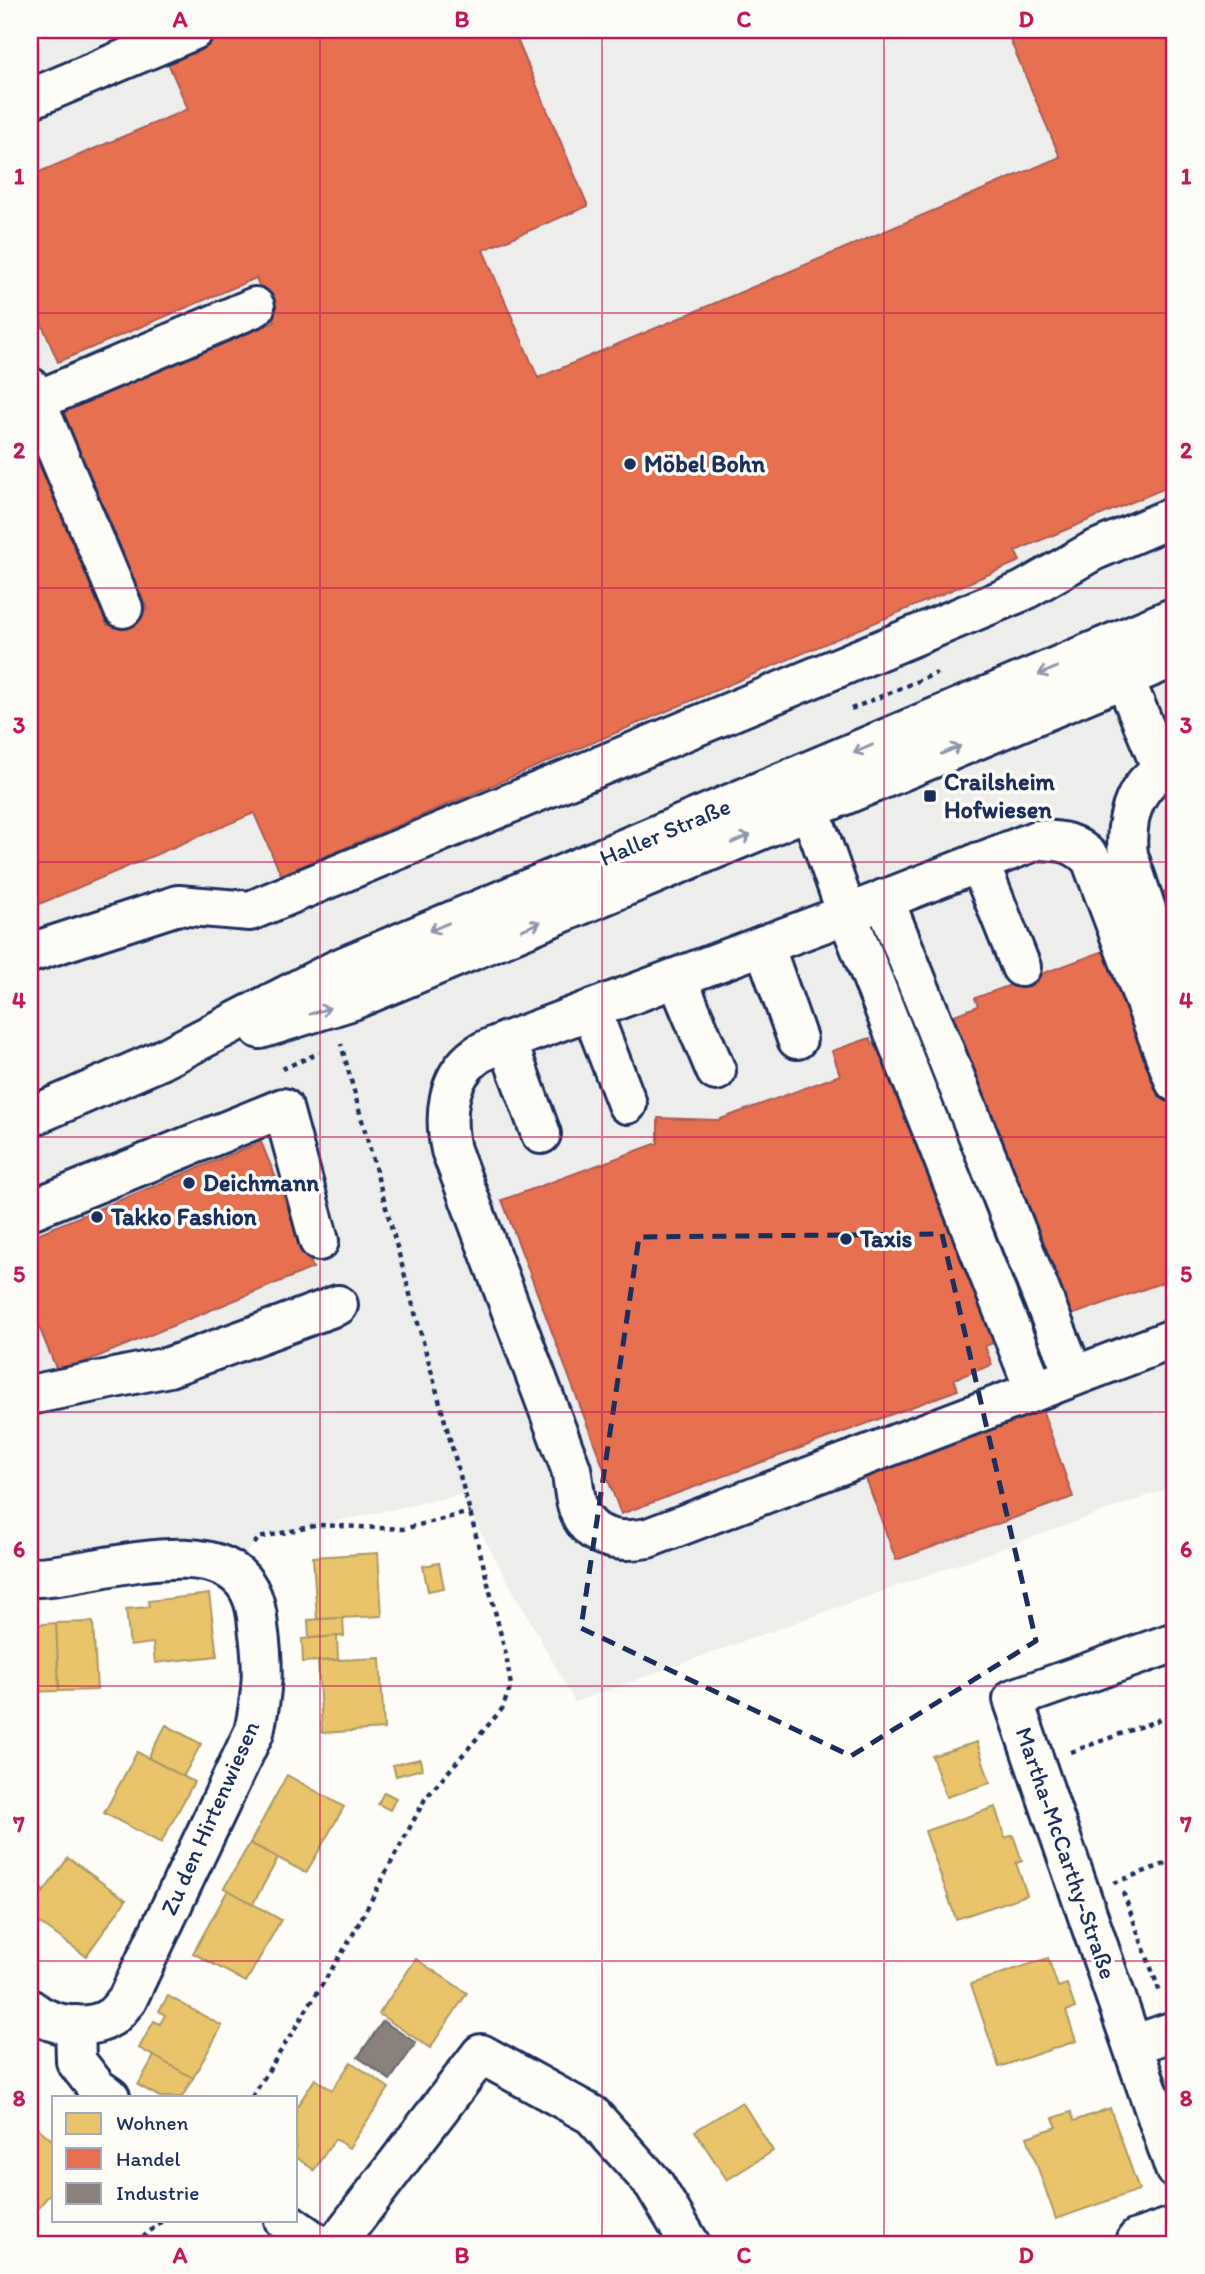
<svg xmlns="http://www.w3.org/2000/svg" width="1205" height="2274" viewBox="0 0 1205 2274" font-family="Itim,sans-serif">
  <rect width="100%" height="100%" fill="#fdfcf7"/>
  <filter id="ink" filterUnits="userSpaceOnUse"><feTurbulence type="fractalNoise" baseFrequency=".0143" numOctaves="2"/><feDisplacementMap in="SourceGraphic" scale="14" xChannelSelector="R" yChannelSelector="G"/><feConvolveMatrix kernelMatrix="1 2 1 2 8 2 1 2 1" color-interpolation-filters="sRGB"/></filter>
  <g filter="url(#ink)">
    <path fill="#edeeec" d="M30,30H1175V1486L575,1702L460,1495L259,1538L231,1571L30,1577Z"/>
    <g fill="#e9c46a" stroke="#ab9766" stroke-width="2">
      <path d="M378,1553L382,1616L317,1619L313,1557Z"/>
      <path d="M439,1563L444,1588L428,1591L423,1566Z"/>
      <path d="M209,1594L217,1656L155,1663L153,1643L130,1646L126,1609L149,1607L148,1601Z"/>
      <path d="M343,1618L344,1636L309,1638L308,1620Z"/>
      <path d="M93,1622L97,1690L59,1691L56,1623Z"/>
      <path d="M56,1623L59,1691L30,1692V1625Z"/>
      <path d="M337,1636L338,1660L303,1662L302,1639Z"/>
      <path d="M380,1658L384,1729L322,1733L318,1661Z"/>
      <path d="M166,1725L201,1744L183,1777L148,1758Z"/>
      <path d="M977,1742L990,1783L946,1797L932,1756Z"/>
      <path d="M137,1752L194,1782L161,1843L104,1813Z"/>
      <path d="M420,1759L422,1769L396,1776L393,1765Z"/>
      <path d="M287,1775L344,1807L306,1873L250,1843Z"/>
      <path d="M384,1792L396,1798L390,1810L378,1804Z"/>
      <path d="M995,1807L1005,1838L1013,1835L1022,1861L1016,1863L1027,1895L956,1919L925,1831Z"/>
      <path d="M250,1843L278,1858L253,1904L224,1888Z"/>
      <path d="M68,1858L126,1900L86,1956L30,1916V1911Z"/>
      <path d="M30,1881L44,1891L30,1911Z"/>
      <path d="M228,1890L281,1920L246,1982L193,1953Z"/>
      <path d="M1048,1958L1058,1987L1067,1984L1075,2008L1066,2011L1076,2041L999,2067L971,1984Z"/>
      <path d="M416,1959L467,1993L430,2048L379,2014Z"/>
      <path d="M168,1996L222,2026L193,2078L139,2048L154,2021L160,2024L165,2015L159,2011Z"/>
      <path d="M154,2056L193,2078L182,2097H160L138,2085Z"/>
      <path d="M351,2062L389,2088L349,2148L335,2139L314,2170L296,2157V2108L315,2079L332,2090Z"/>
      <path d="M742,2102L773,2151L727,2180L695,2131Z"/>
      <path d="M1110,2108L1139,2190L1056,2219L1027,2137L1057,2127L1053,2118L1071,2112L1074,2121Z"/>
      <path d="M30,2121L54,2142V2189L30,2218Z"/>
    </g>
    <g fill="#e76f51" stroke="#aa5c55" stroke-width="2">
      <path d="M227,30H513L588,206L483,250L538,378L1060,157L1006,30H1175V484L1015,551L1020,561L281,875L254,813L30,908V443L107,625L147,609L63,412L275,322L256,278L58,362L30,297V176L188,109L165,56Z"/>
      <path d="M1175,888V938L1160,893Z"/>
      <path d="M1115,947L1175,1100V1278L985,1346L992,1365L954,1379L958,1390L621,1514L502,1200L658,1143V1118L718,1120L840,1075L832,1051L870,1038L873,1045L896,1037L978,1006L975,998Z"/>
      <path d="M261,1142L313,1268L58,1373L30,1305V1237Z"/>
      <path d="M1042,1409L1073,1497L896,1560L864,1473Z"/>
    </g>
    <path fill="#8a817c" stroke="#696873" stroke-width="2" d="M383,2021L416,2043L390,2080L358,2057Z"/>
    <g fill="none" stroke-linecap="round" stroke-linejoin="round">
      <g stroke="#1b2f5e" stroke-width="44">
        <g id="minor">
          <path d="M30,99L194,30"/>
          <path d="M30,387L123,608"/>
          <path d="M36,401L255,307"/>
          <path d="M1112,649L1162,769"/>
          <path d="M1175,764C1136,778 1124,816 1128,855L1175,996"/>
          <path d="M797,779L821,840L847,914L1035,1391"/>
          <path d="M979,862L1021,967"/>
          <path d="M884,899L1074,1376"/>
          <path d="M764,945L797,1039"/>
          <path d="M30,953L178,905L250,911L1023,591L1093,551L1175,516"/>
          <path d="M677,978L716,1071"/>
          <path d="M591,1010L627,1104"/>
          <path d="M507,1041L541,1134"/>
          <path d="M1175,1082L1091,859C1073,841 1062,841 1037,840L847,914L507,1041C497,1046 486,1049 477,1055C446,1077 444,1117 451,1150L571,1469C574,1483 574,1501 580,1513C592,1540 622,1543 648,1538L1175,1338"/>
          <path d="M30,1210L283,1108L319,1241"/>
          <path d="M30,1395L169,1367L338,1305"/>
          <path d="M30,1577C86,1579 215,1527 249,1590C255,1601 257,1613 258,1626C264,1668 263,1690 254,1732L127,2000C122,2005 117,2013 111,2017C88,2032 50,2026 30,2009"/>
          <path d="M1175,1642L1013,1699L1175,2169"/>
          <path d="M75,2025L76,2061L97,2088L110,2097"/>
          <path d="M1133,2045L1174,2031"/>
          <path d="M284,2220L318,2244"/>
          <path d="M336,2244L481,2054L592,2115L654,2184L690,2244"/>
          <path d="M1139,2244L1137,2239L1175,2226"/>
        </g>
      </g>
      <g stroke="#1b2f5e" stroke-width="44">
        <g id="major">
          <path d="M260,1029L353,1000L1175,657"/>
          <path d="M30,1117L161,1060L338,969L1175,617"/>
        </g>
      </g>
      <g stroke="#1b2f5e" stroke-width="4.5" stroke-dasharray="5 5" stroke-linecap="butt">
        <path d="M851,709L937,673"/>
        <path d="M282,1069L319,1053"/>
        <path d="M254,1544L259,1538L319,1525L403,1529L470,1512"/>
        <path d="M1071,1752L1175,1714"/>
        <path d="M1114,1883L1175,1860"/>
        <path d="M1123,1892L1161,1995"/>
        <path d="M252,2097L350,1940L425,1799L502,1709L511,1686L506,1655L470,1512L341,1044"/>
        <path d="M135,2244L163,2220"/>
      </g>
      <use href="#minor" stroke="#fdfcf7" stroke-width="38"/>
      <use href="#major" stroke="#fdfcf7" stroke-width="38"/>
    </g>
    <defs><path id="oneway-shaft" d="M-6 0H5M1.5-3L5.5 0L1.5 3" fill="none" stroke-width="1.6" stroke-linecap="round" stroke-linejoin="round" transform="scale(1.75)"/></defs>
    <g stroke="#8c96aa">
      <use href="#oneway-shaft" transform="translate(1048 671) rotate(157)"/>
      <use href="#oneway-shaft" transform="translate(863 749) rotate(157)"/>
      <use href="#oneway-shaft" transform="translate(951 750) rotate(-23)"/>
      <use href="#oneway-shaft" transform="translate(741 839) rotate(-23)"/>
      <use href="#oneway-shaft" transform="translate(531 926) rotate(-23)"/>
      <use href="#oneway-shaft" transform="translate(439 927) rotate(157)"/>
      <use href="#oneway-shaft" transform="translate(320 1011) rotate(-17)"/>
    </g>
  </g>
  <path fill="none" stroke="#1b2f5e" stroke-width="5" stroke-dasharray="14 9" stroke-linejoin="round" d="M942,1234L1036,1641L851,1756L581,1628L639,1237Z"/>
  <path fill="none" stroke="#c2185b" stroke-width="2" stroke-opacity="0.55" d="M320,30V2244M602,30V2244M884,30V2244M30,313H1175M30,588H1175M30,862H1175M30,1137H1175M30,1412H1175M30,1686H1175M30,1961H1175"/>
  <g fill="#1b2f5e" stroke="#fdfcf7" stroke-width="2.5">
    <circle cx="630" cy="464" r="7"/>
    <rect x="923" y="789" width="14" height="14" rx="3.5"/>
    <circle cx="189" cy="1183" r="7"/>
    <circle cx="97" cy="1217" r="7"/>
    <circle cx="846" cy="1239" r="7"/>
  </g>
  <g text-anchor="middle" stroke-width="7" stroke-linejoin="round" paint-order="stroke">
    <g font-size="24" font-weight="bold" fill="#1b2f5e" stroke="#fdfcf7" text-anchor="start">
      <text x="644" y="472">Möbel Bohn</text>
      <text x="944" y="790">Crailsheim<tspan x="944" dy="28">Hofwiesen</tspan></text>
      <text x="203" y="1191">Deichmann</text>
      <text x="111" y="1225">Takko Fashion</text>
      <text x="860" y="1247">Taxis</text>
    </g>
    <g font-size="24" fill="#1b2f5e" stroke="#fdfcf7">
      <text transform="translate(665 832) rotate(-23)" y="8">Haller Straße</text>
      <text transform="translate(210 1818) rotate(-66)" y="8">Zu den Hirtenwiesen</text>
      <text transform="translate(1066 1853) rotate(71)" y="8">Martha-McCarthy-Straße</text>
    </g>
  </g>
  <rect width="1205" height="2274" fill="none" stroke="#fdfcf7" stroke-width="77"/>
  <rect x="52" y="2096" width="245" height="126" fill="#fdfcf7" stroke="#a3aaba" stroke-width="2"/>
  <rect x="66" y="2113" width="35" height="21" fill="#e9c46a" stroke="#a3aaba" stroke-width="2"/>
  <text x="116" y="2130" font-size="21" fill="#1b2f5e">Wohnen</text>
  <rect x="66" y="2148" width="35" height="21" fill="#e76f51" stroke="#a3aaba" stroke-width="2"/>
  <text x="116" y="2166" font-size="21" fill="#1b2f5e">Handel</text>
  <rect x="66" y="2183" width="35" height="21" fill="#8a817c" stroke="#a3aaba" stroke-width="2"/>
  <text x="116" y="2200" font-size="21" fill="#1b2f5e">Industrie</text>
  <rect x="38" y="38" width="1128" height="2198" fill="none" stroke="#c2185b" stroke-width="2.5"/>
  <g font-size="23" text-anchor="middle" font-weight="bold" fill="#c2185b">
    <text x="180" y="27">A</text>
    <text x="462" y="27">B</text>
    <text x="744" y="27">C</text>
    <text x="1026" y="27">D</text>
    <text x="19" y="184">1</text>
    <text x="1186" y="184">1</text>
    <text x="19" y="458">2</text>
    <text x="1186" y="458">2</text>
    <text x="19" y="733">3</text>
    <text x="1186" y="733">3</text>
    <text x="19" y="1008">4</text>
    <text x="1186" y="1008">4</text>
    <text x="19" y="1282">5</text>
    <text x="1186" y="1282">5</text>
    <text x="19" y="1557">6</text>
    <text x="1186" y="1557">6</text>
    <text x="19" y="1832">7</text>
    <text x="1186" y="1832">7</text>
    <text x="19" y="2106">8</text>
    <text x="1186" y="2106">8</text>
    <text x="180" y="2263">A</text>
    <text x="462" y="2263">B</text>
    <text x="744" y="2263">C</text>
    <text x="1026" y="2263">D</text>
  </g>
</svg>
